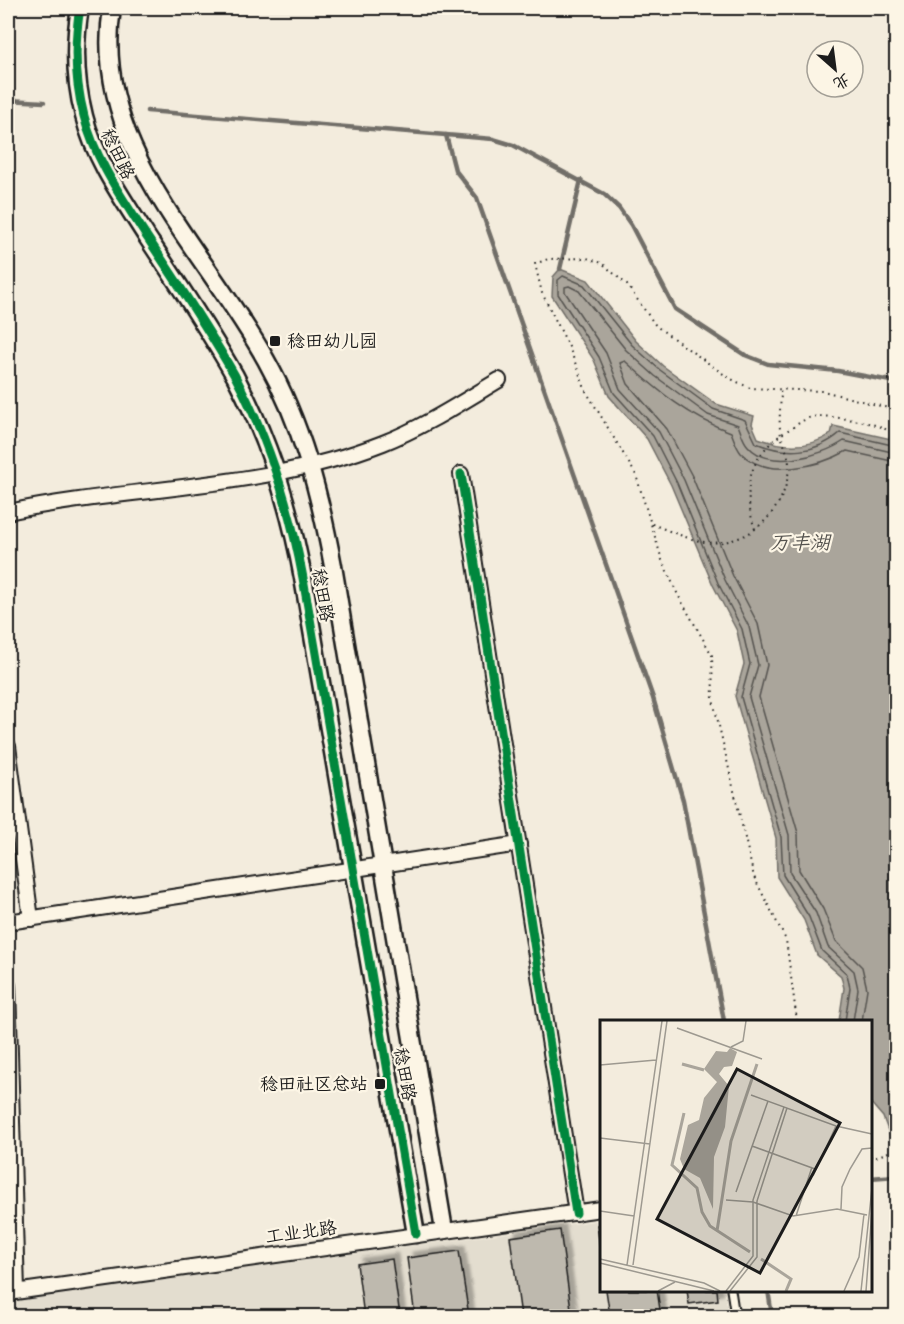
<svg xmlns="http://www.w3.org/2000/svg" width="904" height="1324" viewBox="0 0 904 1324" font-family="Sriracha,'LXGW WenKai TC',sans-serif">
  <defs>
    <filter id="shadow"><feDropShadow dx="5.5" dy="-5.5" stdDeviation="1.5" flood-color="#0004"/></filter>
  </defs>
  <rect width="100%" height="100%" fill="#f3ecdd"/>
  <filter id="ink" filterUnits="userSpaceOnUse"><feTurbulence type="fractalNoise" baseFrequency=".0167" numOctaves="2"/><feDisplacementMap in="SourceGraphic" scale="12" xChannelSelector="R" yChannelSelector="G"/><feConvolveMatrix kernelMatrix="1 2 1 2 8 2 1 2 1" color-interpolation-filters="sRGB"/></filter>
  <g filter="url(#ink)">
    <path fill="#e3ddcf" d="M601,1220V1290H724L729,1316H8V1301Z"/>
    <path fill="#aaa59b" stroke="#716e68" stroke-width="1.5" d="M560,269L588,280L636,341L663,366L716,404L754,416L752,424L758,438C782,447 809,449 831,434L833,426L896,440V1152L883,1117L870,1102V1021H839L844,988L841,976L817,955L804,920L777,877L776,838L735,696L744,664L737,631L713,585L671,485L647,439L609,396L594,360L552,296L553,277Z"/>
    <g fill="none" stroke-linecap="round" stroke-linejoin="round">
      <g stroke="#55534f" stroke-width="1.5">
        <path d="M845,1021L850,988L847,974L822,951L809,917L783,875L781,837L741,697L750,664L742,629L718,583L677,483L653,436L614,393L599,357L558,294V280L563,276L584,285L632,345L660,370L713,409L745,420L756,443C785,455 816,454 840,433L896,446"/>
        <path d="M853,1021L858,989L854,971L828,947L816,913L790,873L789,835L749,697L758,665L749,627L725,580L684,480L659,432L620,389L606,353L565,292V287L569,286L579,291L626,350L655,376L708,415L738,425C741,432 743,441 748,446C769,471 822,456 844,441L896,453"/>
        <path d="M862,1021L867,989L862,967L836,941L823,909L799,870L798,833L759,697L767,665L758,624L733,576L692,476L667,429L628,384L620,363L625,361C657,390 690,418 731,432C734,439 736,447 741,453C767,480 820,466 847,451L896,462"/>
      </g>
      <g stroke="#716e68" stroke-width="4.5">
        <path d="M8,100L44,102"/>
        <path d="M147,111L446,135L493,139L513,145L604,194L619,208L631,225L675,309L745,355L768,364L838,371L896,382"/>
        <path d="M446,135L455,170L477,198L653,698L683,800L724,1021"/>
        <path d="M560,269L581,180"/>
        <path d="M870,1178L896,1176"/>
        <path d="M768,1290L772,1316"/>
      </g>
    </g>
    <g fill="#beb9ae" stroke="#1c1c1c" stroke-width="1.5" filter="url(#shadow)">
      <path d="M601,1224V1255L597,1225Z"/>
      <path d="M560,1230L572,1316H521L510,1237Z"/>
      <path d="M459,1251L469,1316H415L407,1258Z"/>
      <path d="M392,1259L400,1316H364L357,1264Z"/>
      <path d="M606,1290H657L661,1316H610Z"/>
      <path d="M687,1290H717L718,1300L689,1304Z"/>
    </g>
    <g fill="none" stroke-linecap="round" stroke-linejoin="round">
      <g stroke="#1c1c1c" stroke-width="11">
        <path id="service" d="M731,1290L735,1316"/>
      </g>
      <g stroke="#1c1c1c" stroke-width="18">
        <g id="minor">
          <path d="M461,474L576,1213"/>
          <path d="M8,512C132,486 263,490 383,443C424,427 462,402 499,380"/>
          <path d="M8,746L31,919"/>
          <path d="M8,922L519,844"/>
          <path d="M8,985L17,1291"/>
          <path d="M8,1293L601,1209"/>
        </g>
      </g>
      <g stroke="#1c1c1c" stroke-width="21">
        <g id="tertiary">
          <path d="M80,8C74,43 75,81 84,116C95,160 123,199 147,237C177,282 208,328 235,376C269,440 290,507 303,578L416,1234"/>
          <path d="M112,8C90,147 204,247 266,360C302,424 320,495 333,566L444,1230"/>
        </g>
      </g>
      <g stroke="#1c1c1c" stroke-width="2" stroke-dasharray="1.5 4.5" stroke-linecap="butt">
        <path d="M652,524C667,530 683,537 699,541C746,551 787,512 789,466C789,455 784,446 781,435C778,423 781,404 781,390"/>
        <path d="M755,529C741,488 749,454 788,430C796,426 803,419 812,417C825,415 840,418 853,420C868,422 884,427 896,435"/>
        <path d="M797,1021L786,940L754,877L713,700L712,655L678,595L662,560L636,475L586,391L569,347L542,293L535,264L548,259L587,258L602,263L627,285L656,326L729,378L750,388L823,391L896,410"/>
        <path d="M870,1156L876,1157L896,1149"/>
      </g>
      <use href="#service" stroke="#fcf5e5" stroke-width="7"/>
      <use href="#minor" stroke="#fcf5e5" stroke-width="14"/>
      <use href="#tertiary" stroke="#fcf5e5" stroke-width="16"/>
      <g stroke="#fcf5e5" stroke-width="13">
        <g id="cycleway">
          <path d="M80,8C74,43 75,81 84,116C95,160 123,199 147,237C177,282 208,328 235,376C269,440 290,507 303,578L416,1234"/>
          <path d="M461,474L576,1213"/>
        </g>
      </g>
      <use href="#cycleway" stroke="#00873e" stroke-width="9"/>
    </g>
  </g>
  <g fill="#1c1c1c" stroke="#fcf5e5" stroke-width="2">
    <rect x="269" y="335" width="12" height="12" rx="3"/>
    <rect x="374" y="1078" width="12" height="12" rx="3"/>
  </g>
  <g text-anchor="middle" stroke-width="4.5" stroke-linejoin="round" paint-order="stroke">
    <g font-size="18" fill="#1c1c1c" stroke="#fcf5e5">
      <text transform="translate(118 154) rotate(64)" y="6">稔田路</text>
      <text transform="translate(323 595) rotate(80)" y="6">稔田路</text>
      <text transform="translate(405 1074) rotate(80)" y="6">稔田路</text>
      <text transform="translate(301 1232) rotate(-8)" y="6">工业北路</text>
    </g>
    <g font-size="18" fill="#1c1c1c" stroke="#fcf5e5" text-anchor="start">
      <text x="287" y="347">稔田幼儿园</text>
      <text x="368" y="1090" text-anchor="end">稔田社区总站</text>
    </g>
    <g font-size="20" font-style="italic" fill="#55534f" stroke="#fcf5e5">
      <text x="800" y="549">万丰湖</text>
    </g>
  </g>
  <g transform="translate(600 1020)">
    <rect width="272" height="272" fill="#f3ecdd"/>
    <path d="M130,28L137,32L132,46L124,47L119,54L129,66L125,107L114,137L113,189L100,158L84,149L80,139L88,105L99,100L104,78L117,62L104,49L116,31L127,32Z" fill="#aaa59b"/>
    <path fill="none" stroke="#aaa59b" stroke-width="3" d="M82,44L104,50M84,93L72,145L97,168L102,192L110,206L150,232M117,211L131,121L157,44M161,239L191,259L186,271"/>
    <path fill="none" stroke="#9d9990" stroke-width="1.5" d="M77,8L162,39M131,27L143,21L146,1M0,45L56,40M151,75L236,106L272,114M0,118L50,124M152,126L215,149M213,156L236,106M136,172L168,81M126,180L153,182L193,196L237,189L267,195M241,189L242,167L250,149L262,129L272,128M0,191L34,196M196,196L212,147M0,239L104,263L120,271M0,243L114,271M27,245L62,1M33,245L67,1M58,271L75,262M126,271L153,236V180L184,87M130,271L157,237V181L187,88M244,271L259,237L264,194M261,271L272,168M266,271L272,190"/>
    <path fill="#1c1c1c" fill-opacity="0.15" stroke="#1c1c1c" stroke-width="3" d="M137,49L240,103L160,253L57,199Z"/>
    <rect width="272" height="272" fill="none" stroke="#1c1c1c" stroke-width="3"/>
  </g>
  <rect width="904" height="1324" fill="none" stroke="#fcf5e5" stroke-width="30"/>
  <rect x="15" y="15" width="874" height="1294" fill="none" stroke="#1c1c1c" stroke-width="2" filter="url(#ink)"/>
  <g transform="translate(835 69) rotate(152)"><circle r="28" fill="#fcf5e5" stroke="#a29e95" stroke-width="1.5"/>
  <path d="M0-4.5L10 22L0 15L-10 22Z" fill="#1c1c1c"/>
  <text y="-9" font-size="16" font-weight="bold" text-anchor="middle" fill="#1c1c1c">北</text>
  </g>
</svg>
